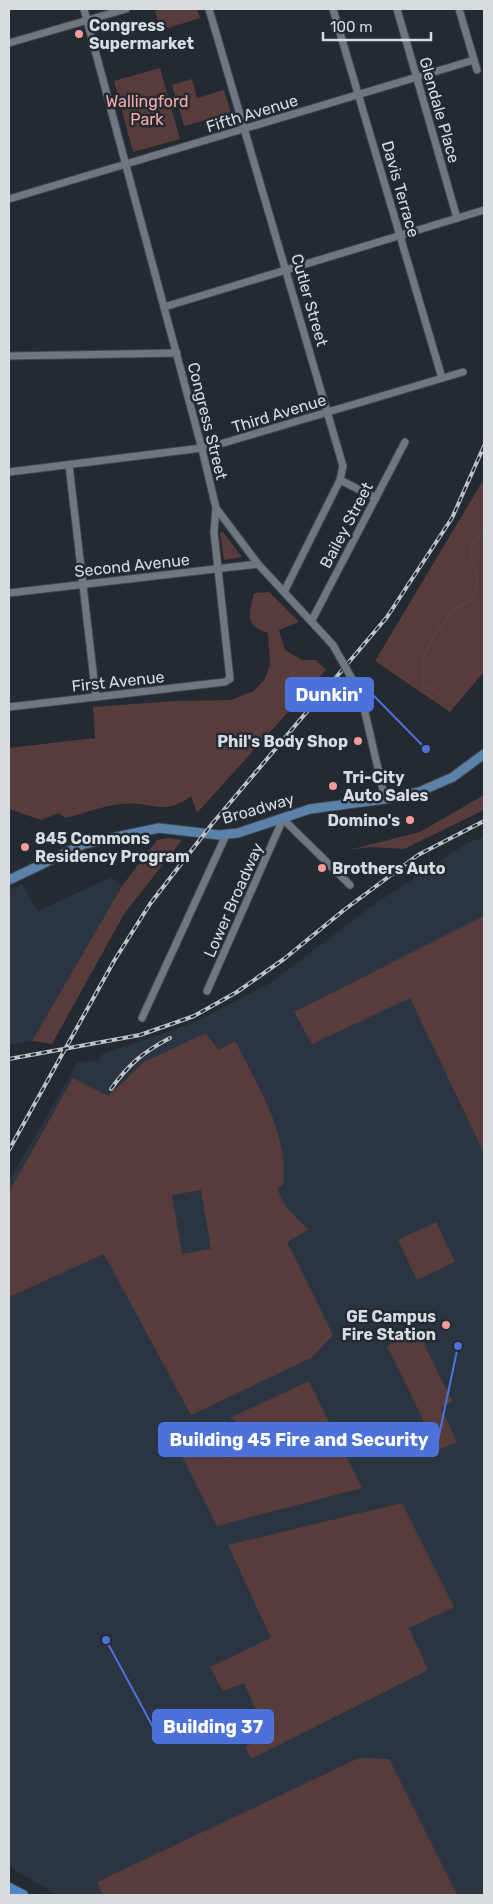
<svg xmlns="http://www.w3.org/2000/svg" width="493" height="1904" viewBox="0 0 493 1904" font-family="Rubik,sans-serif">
  <rect width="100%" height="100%" fill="#232a32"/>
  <g fill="#2a3541">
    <path d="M484,837V1895H56L9,1866V1181L78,1062L98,1061L102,1054L193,1023L272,982L369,908L467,843Z"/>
    <path d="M111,877L122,886L32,1041L9,1045V889L22,884L38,911Z"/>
  </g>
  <g fill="#583c3b" fill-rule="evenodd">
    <path d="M161,9H197L200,18L165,29L163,21L158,22L155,11Z"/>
    <path d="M160,68L180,139L133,152L114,81Z"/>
    <path d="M192,79L197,98L224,90L231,113L184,126L172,85Z"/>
    <path d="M484,479V672L450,712L375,661Z"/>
    <path d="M223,532L242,557L224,560L220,533Z"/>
    <path d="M269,592L299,622L279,630L285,650L302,660H316L326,670L197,813L191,796C164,817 152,801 121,804C102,806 83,814 65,818L59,813L41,820L9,809V748L95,738L93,707L174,701L231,700L254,691L265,679L270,664L268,633C244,625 249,615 254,593Z"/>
    <path d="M484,795V810L404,849L371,847L349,850L420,832Z"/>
    <path d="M168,838L182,840L124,914L52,1044L32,1041L122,886L157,840Z"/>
    <path d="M484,916V1153L410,998L312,1044L294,1012Z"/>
    <path d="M206,1033L218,1050L235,1041C257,1085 289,1133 283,1184L277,1189L286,1207L308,1230L287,1242L333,1335L311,1358L191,1415L104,1254L9,1297V1192L73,1078L108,1096L144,1062ZM201,1190L211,1249L182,1254L172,1195Z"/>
    <path d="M436,1222L455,1262L417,1280L398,1240Z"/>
    <path d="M416,1332L419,1334L452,1401L441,1408L457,1442L438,1450L387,1346Z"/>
    <path d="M309,1381L362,1488L217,1526L176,1444L225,1421L227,1424L213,1430L226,1458L248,1448L235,1420L230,1418Z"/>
    <path d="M402,1503L454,1607L409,1628L428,1670L251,1759L245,1747L267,1735L244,1683L223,1691L210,1667L271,1638L228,1545Z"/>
    <path d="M359,1758L389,1759L457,1895H103L97,1882Z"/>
  </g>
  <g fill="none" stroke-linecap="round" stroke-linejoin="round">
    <path stroke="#5a4346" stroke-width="2" d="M442,696L423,685V661L431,640L455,608L472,600C474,594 477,586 477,580C477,558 458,555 484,533"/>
    <g stroke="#41474d" stroke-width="9">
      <g id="minor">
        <path d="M84,9L202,449L216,508L258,564L333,645"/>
        <path d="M209,9L343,466L340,480L284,592"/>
        <path d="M333,9L442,378"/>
        <path d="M397,9L457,218"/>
        <path d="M459,9L477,70"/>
        <path d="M9,43L126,9"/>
        <path d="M9,199L474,60"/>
        <path d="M164,307L484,210"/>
        <path d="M9,356L177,353"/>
        <path d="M69,465L96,697"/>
        <path d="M9,472L210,447L463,372"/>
        <path d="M340,480L376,498"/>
        <path d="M9,593L258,564"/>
        <path d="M312,620L405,442"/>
        <path d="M361,695L385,799"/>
        <path d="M9,707L225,682L230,679L214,532L216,508"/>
        <path d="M207,991L283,819L350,885"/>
        <path d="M142,1018L226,835"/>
      </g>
    </g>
    <g stroke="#41474d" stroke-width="11">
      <path id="major" d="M9,880L84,844L159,828L219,835L238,833L310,809L385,799L419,792L453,777L484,754"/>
    </g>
    <g stroke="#41474d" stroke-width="12">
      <path id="highway" d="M9,1888L23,1895"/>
    </g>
    <use href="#minor" stroke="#6f7881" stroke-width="7"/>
    <use href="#major" stroke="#5b82a9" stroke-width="9"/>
    <use href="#highway" stroke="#4e89c3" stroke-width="10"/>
    <g stroke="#bdc3c8" stroke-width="4">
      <g id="rail">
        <path d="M9,1059L140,1035L194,1016L237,992L284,959L344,910L418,855L484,821"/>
        <path d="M111,1089C129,1064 143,1052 170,1038"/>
        <path d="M9,1150L114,961L150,904L212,824L387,617L452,518L484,446"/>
      </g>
    </g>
    <use href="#rail" stroke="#232a32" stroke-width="2" stroke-dasharray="5.5" stroke-linecap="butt"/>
    <g stroke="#41474d" stroke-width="9" stroke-linecap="butt">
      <path id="minor-bridge" d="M333,645L361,695"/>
    </g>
    <use href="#minor-bridge" stroke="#6f7881" stroke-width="7"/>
  </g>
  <g fill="#f59b9a" stroke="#232a32" stroke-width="2">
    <circle cx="79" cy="34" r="5"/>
    <circle cx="358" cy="741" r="5"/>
    <circle cx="333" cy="786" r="5"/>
    <circle cx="410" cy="820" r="5"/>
    <circle cx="25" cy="847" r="5"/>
    <circle cx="322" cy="868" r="5"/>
    <circle cx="446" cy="1325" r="5"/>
  </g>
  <g text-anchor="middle" stroke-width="5" stroke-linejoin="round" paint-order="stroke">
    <g font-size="16" font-weight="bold" fill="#d7dce1" stroke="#232a32" text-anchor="start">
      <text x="89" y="31">Congress<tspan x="89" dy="18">Supermarket</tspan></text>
      <text x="348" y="747" text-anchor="end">Phil's Body Shop</text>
      <text x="343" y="783">Tri-City<tspan x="343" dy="18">Auto Sales</tspan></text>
      <text x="400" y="826" text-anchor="end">Domino's</text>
      <text x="35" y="844">845 Commons<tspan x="35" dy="18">Residency Program</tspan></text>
      <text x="332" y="874">Brothers Auto</text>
      <text x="436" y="1322" text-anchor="end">GE Campus<tspan x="436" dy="18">Fire Station</tspan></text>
    </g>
    <g font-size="16" fill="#fbacaa" stroke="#232a32">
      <text x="147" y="107">Wallingford<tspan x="147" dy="18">Park</tspan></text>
    </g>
    <g font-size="16" fill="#d7dce1" stroke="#232a32">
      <text transform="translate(440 110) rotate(74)" y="6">Glendale Place</text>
      <text transform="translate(252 113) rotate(-17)" y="6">Fifth Avenue</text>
      <text transform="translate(401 189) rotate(74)" y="6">Davis Terrace</text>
      <text transform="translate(310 300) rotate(74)" y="6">Cutler Street</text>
      <text transform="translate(279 413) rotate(-17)" y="6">Third Avenue</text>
      <text transform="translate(208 421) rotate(76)" y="6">Congress Street</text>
      <text transform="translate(346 525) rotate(-62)" y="6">Bailey Street</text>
      <text transform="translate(132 565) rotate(-6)" y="6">Second Avenue</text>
      <text transform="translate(118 681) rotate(-6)" y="6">First Avenue</text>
      <text transform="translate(258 808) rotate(-16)" y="6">Broadway</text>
      <text transform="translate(233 900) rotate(-66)" y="6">Lower Broadway</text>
    </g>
  </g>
  <path fill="none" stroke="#4c72da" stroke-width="2" d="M426 749L373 695M458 1346L438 1440M106 1640L153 1727"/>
  <g fill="#4c72da" stroke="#232a32" stroke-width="2">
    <circle cx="426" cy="749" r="5"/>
    <circle cx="458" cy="1346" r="5"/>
    <circle cx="106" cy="1640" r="5"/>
  </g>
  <g fill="#4c72da" stroke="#4c72da" stroke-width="2">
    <rect x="286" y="678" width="87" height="33" rx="5"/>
    <rect x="159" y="1423" width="279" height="33" rx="5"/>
    <rect x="153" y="1710" width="120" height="33" rx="5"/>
  </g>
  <g font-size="18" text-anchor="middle" font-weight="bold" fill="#fff">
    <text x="329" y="701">Dunkin'</text>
    <text x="299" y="1446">Building 45 Fire and Security</text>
    <text x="213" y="1733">Building 37</text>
  </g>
  <rect width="493" height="1904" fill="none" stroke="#d7dce1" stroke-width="20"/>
  <path d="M323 32v8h108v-8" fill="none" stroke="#d7dce1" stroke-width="2.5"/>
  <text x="330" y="32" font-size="15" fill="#d7dce1" stroke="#232a32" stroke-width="4" paint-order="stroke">100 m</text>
</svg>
